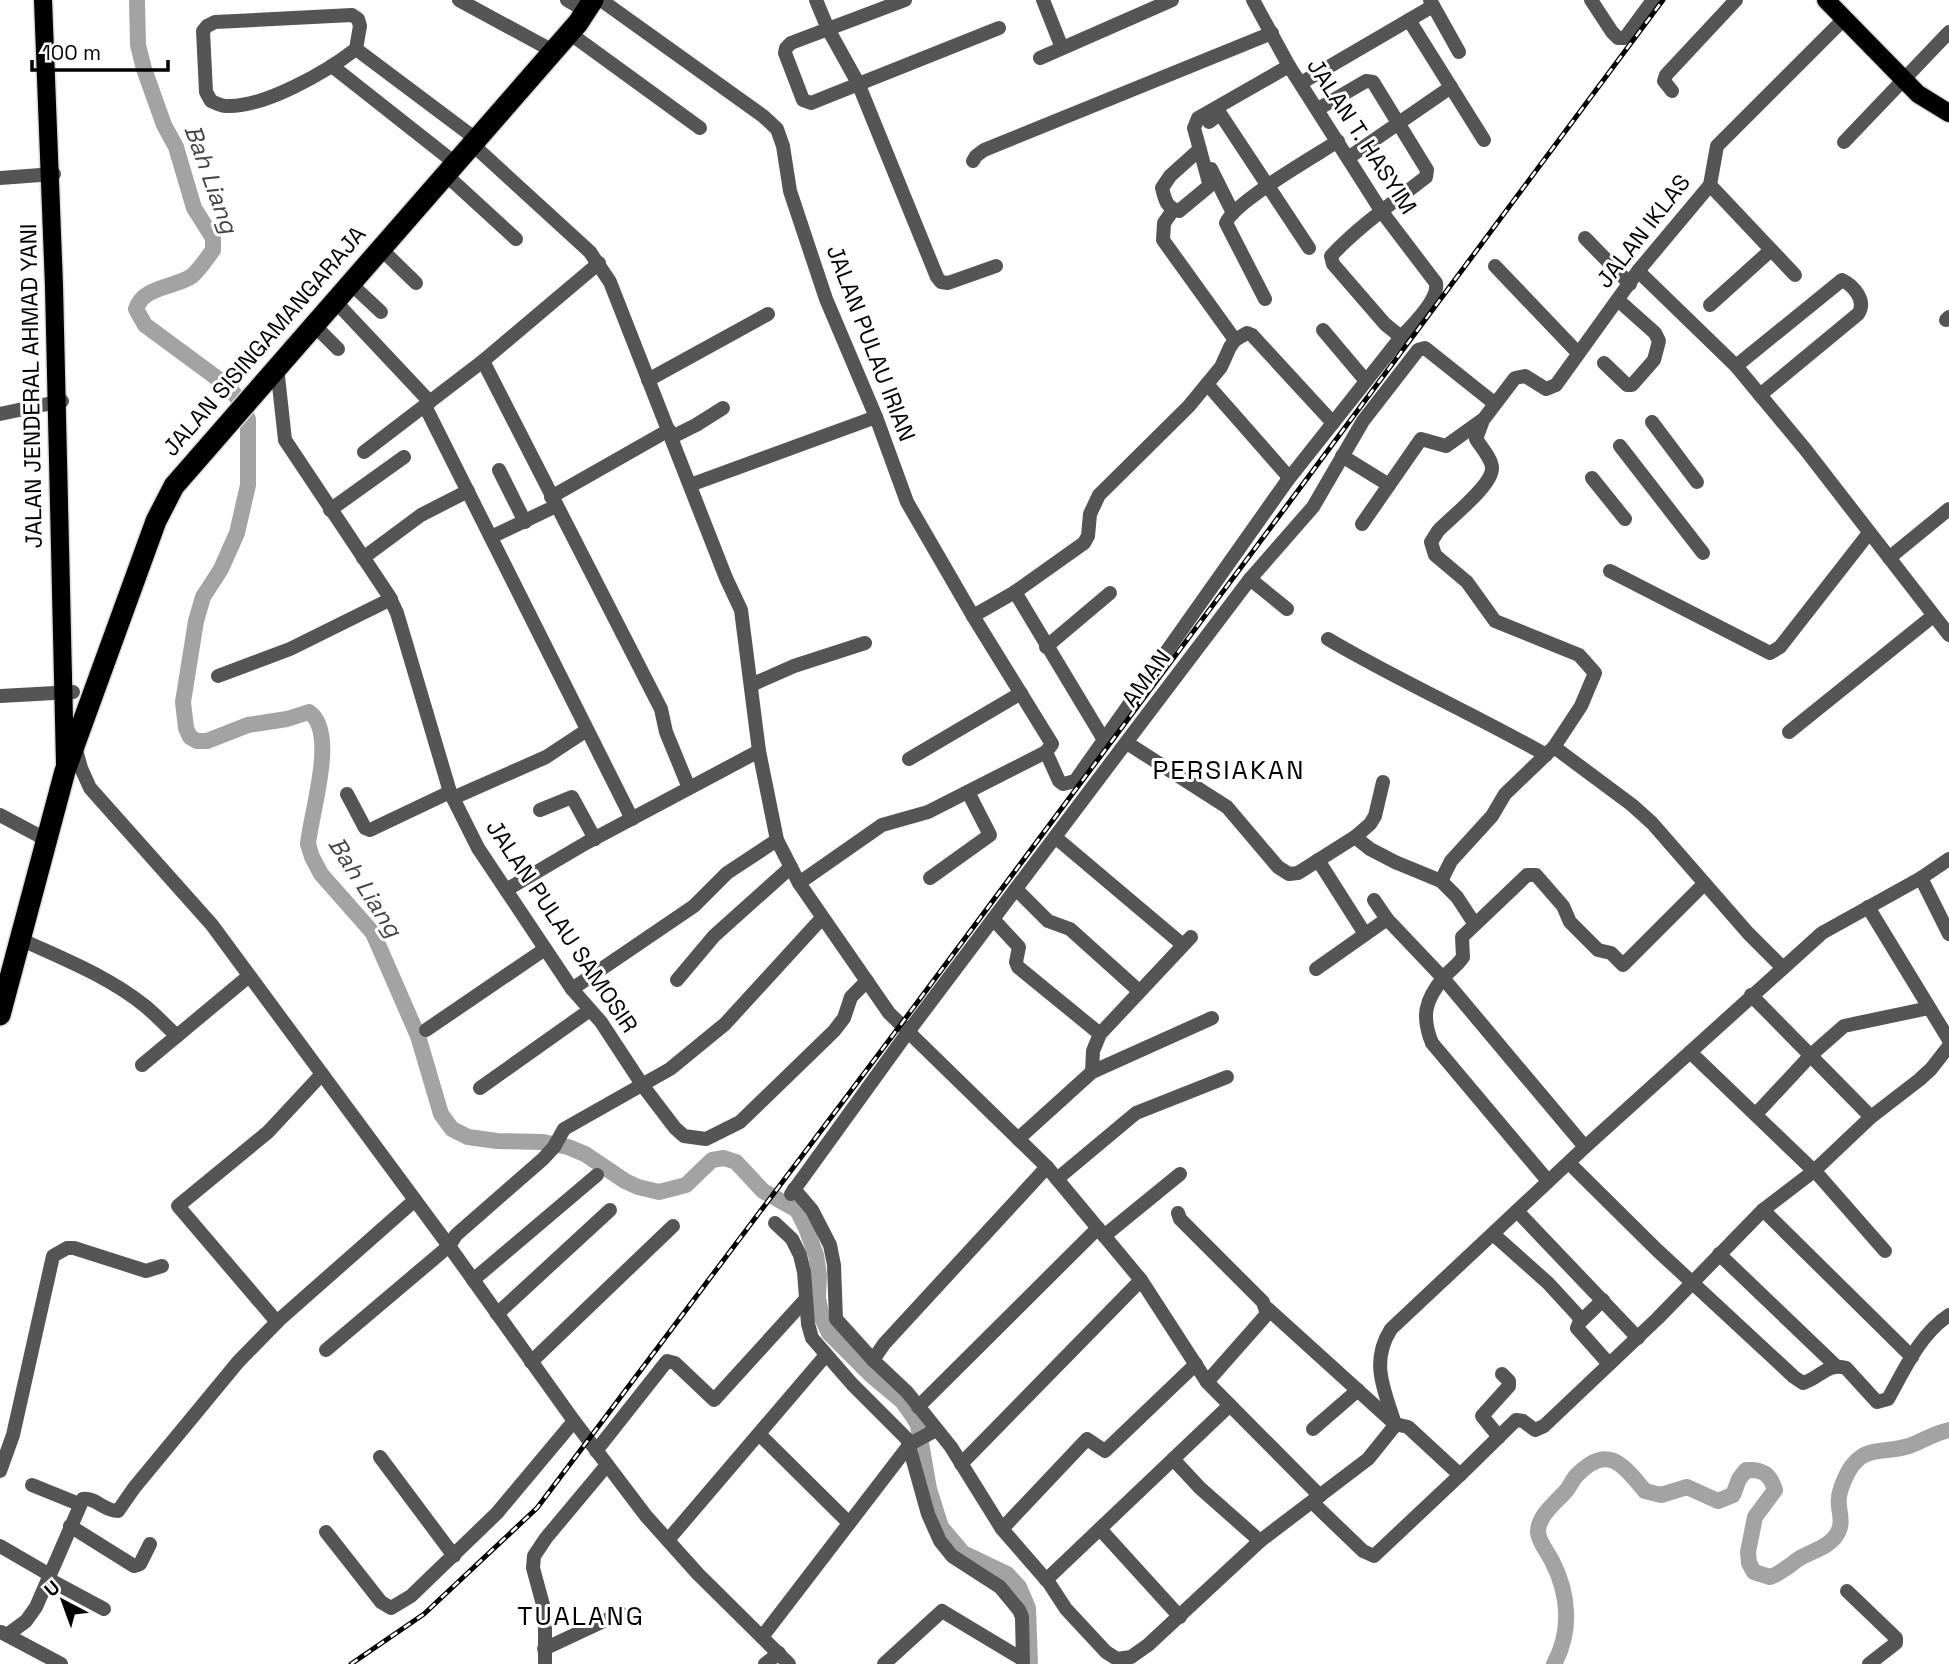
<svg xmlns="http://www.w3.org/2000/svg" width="1949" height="1664" viewBox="0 0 1949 1664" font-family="'Space Grotesk',sans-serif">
  <rect width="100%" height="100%" fill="#fff"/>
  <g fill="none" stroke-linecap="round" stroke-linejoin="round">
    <g stroke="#a3a3a3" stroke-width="16">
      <path d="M137,0L138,45L144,69L164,125L176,147L194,208L213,238V250C207,258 200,269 192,276C174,288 143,286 136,309L145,325L225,384L236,396L248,419V485L237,533L221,569L203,597L196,621L183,702L186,728L190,737L197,741H207L248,725L287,719L309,712C338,732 311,812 308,844L312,857L321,874L373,933L418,1036L441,1114L452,1129L468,1137L497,1141L543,1142L568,1147L585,1154L625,1181L638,1187L659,1192L686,1185L712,1160L724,1158L736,1162L763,1191L797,1210L806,1228L816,1255L819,1275L818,1298L822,1318L829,1333L871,1375L902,1401L912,1415L918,1425L929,1489L941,1527L963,1553L1007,1574L1019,1587L1028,1608L1030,1664"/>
      <path d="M1554,1664C1572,1631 1569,1594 1552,1561C1547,1551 1539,1543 1538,1532C1538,1516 1555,1503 1565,1492C1570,1487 1572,1480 1577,1475C1608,1443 1623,1465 1645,1491L1661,1495L1687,1487L1718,1501L1733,1495L1739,1479L1746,1470C1763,1469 1770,1474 1775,1490L1755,1517L1748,1552L1749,1563L1754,1572L1770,1577C1781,1573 1788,1567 1797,1560C1810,1551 1829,1548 1837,1534C1845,1521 1837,1510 1839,1497C1840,1488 1844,1480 1848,1472C1864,1444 1883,1454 1909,1446C1923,1441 1934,1433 1949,1430"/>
    </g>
    <g stroke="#dbdbdb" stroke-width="21">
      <g id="major">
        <path d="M43,0L54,286L65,764"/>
        <path d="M1826,0L1918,94L1949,113"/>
      </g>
    </g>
    <g stroke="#dbdbdb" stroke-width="24">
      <path id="highway" d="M0,1015L65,771L156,521L174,486L578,23L593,0"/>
    </g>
    <g stroke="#555" stroke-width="14">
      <path d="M459,0L553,51"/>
      <path d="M567,0L586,11"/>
      <path d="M601,0L763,116L777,129L783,146L790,191L826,299L876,417L907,502L973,616L1052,744L1046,752L928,812L882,825L799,883"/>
      <path d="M816,0L828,29L858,83L937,277L941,282L948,283L996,266"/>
      <path d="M905,0L791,43L786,48L785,53L803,100L811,103L999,28"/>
      <path d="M1043,0L1062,48"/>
      <path d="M1253,0L1289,66L1382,212L1436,283C1439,299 1412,326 1401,337L1385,324L1333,264L1331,256C1359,226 1394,202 1426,177L1427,170L1373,82L1366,81L1318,109"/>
      <path d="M1430,0L1459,52"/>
      <path d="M1591,0L1612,32L1618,38H1625L1653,0"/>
      <path d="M1409,20L1484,140"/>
      <path d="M568,32L700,128"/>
      <path d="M356,49L360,26L358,19L352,15L215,22L207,26L203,31L206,92L211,101C216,103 221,106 226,106C264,108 326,72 356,49L476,139"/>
      <path d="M1040,58L1172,0"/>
      <path d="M332,66L455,163"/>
      <path d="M1301,83L1433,6"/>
      <path d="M1672,91L1664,81L1666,75L1736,0"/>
      <path d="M1209,122L1218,115H1221L1309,248"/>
      <path d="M1844,142L1949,32"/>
      <path d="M472,144L590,252L610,282L726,578L741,610L759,751L777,840L799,883L889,1013L1047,1167L1141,1280L1207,1382L1320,1496"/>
      <path d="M1200,149L1170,176L1162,188C1165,199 1166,208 1179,211L1208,187L1209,183L1194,128L1198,118L1289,66"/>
      <path d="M1348,158L1451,87"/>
      <path d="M973,161L976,156L984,150L1272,33"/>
      <path d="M1211,169L1233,213"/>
      <path d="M445,174L516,239"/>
      <path d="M0,178L54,174"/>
      <path d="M1710,185L1795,275"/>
      <path d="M1173,210L1164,223L1163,240L1235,340"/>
      <path d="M1585,238L1630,284"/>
      <path d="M380,248L416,283"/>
      <path d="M1495,266L1578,353"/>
      <path d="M1638,271L1736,366L1805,449L1949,635"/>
      <path d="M350,283L381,312"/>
      <path d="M1265,299L1226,223C1234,202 1315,156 1338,141"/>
      <path d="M335,301L430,402"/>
      <path d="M1710,305L1771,250"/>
      <path d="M1946,320L1949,317"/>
      <path d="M314,325L338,349"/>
      <path d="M1323,330L1366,381"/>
      <path d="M483,361L661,709L666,732L689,788"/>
      <path d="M1604,363L1627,385H1632L1654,360L1659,341L1655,333L1618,300"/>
      <path d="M1736,366L1842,280C1854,286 1867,301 1858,314L1760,395"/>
      <path d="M277,367L285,440L389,596L397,613L450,792L478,848L572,989L601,1022L643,1086L675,1128L684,1136L706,1139L740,1122L834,1031L844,1018L851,997L867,981"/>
      <path d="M648,380L768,314"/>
      <path d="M425,406L632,819"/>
      <path d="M0,414L62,401"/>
      <path d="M1652,422L1697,482"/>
      <path d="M672,437L696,425L723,408"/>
      <path d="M1620,446L1703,553"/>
      <path d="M364,452L483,361L599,263"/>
      <path d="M1342,456L1389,485"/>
      <path d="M499,470L525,522"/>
      <path d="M1592,478L1625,519"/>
      <path d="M1287,481L1401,337"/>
      <path d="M690,485L876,417"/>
      <path d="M551,497L669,430"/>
      <path d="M330,510L404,457"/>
      <path d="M1362,524L1421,439L1446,446L1481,421"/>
      <path d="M491,537L556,506"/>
      <path d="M363,558L421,515L468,491"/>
      <path d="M1889,558L1949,509"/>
      <path d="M1610,571L1770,653L1780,647L1869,533"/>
      <path d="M1250,579L1287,609"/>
      <path d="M1015,592L1104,740"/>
      <path d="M973,616L1015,592L1084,543L1088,536L1090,514L1099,495L1189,406L1221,367L1230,347L1235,340L1247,333L1252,335L1333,423"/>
      <path d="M1328,639C1399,681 1474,714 1546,755"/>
      <path d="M1046,647L1110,593"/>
      <path d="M218,676L290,649L391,599"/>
      <path d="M751,685L794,666L865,643"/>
      <path d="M0,696L73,692"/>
      <path d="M1789,732L1933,616"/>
      <path d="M1127,743L1227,807L1278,867L1289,874L1298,873L1355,837L1370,824L1375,816L1383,782"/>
      <path d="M75,746L81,768L90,788L212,925L449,1246L574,1421L646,1516L698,1574L789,1664"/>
      <path d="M1554,747L1632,805L1652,823L1748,933L1782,967"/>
      <path d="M1046,752L1059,781L1063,784L1075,781L1287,481V475L1207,384"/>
      <path d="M909,759L1021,693"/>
      <path d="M347,794L365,828L370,830L450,792"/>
      <path d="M453,798L546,757L587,730"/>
      <path d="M540,810L572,797L595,839"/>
      <path d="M0,815L47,840"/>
      <path d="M1055,837L1183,945"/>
      <path d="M1355,837L1370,849L1395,862L1441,881L1457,897L1474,923"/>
      <path d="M1318,860L1365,934"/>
      <path d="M930,878L990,835L968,792"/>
      <path d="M1921,878L1949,934"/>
      <path d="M1441,881L1451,861L1492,816L1505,794L1554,747L1581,706L1595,673L1579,655L1495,621L1467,582L1435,555L1431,542L1438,531C1450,518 1493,485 1492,468C1492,459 1481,447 1476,439L1483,420L1515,378L1525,376L1546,389L1556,385L1638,271L1710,185L1717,146L1844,19"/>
      <path d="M1016,889L1048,921L1070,929L1139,991"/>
      <path d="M506,890L586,843L759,751"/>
      <path d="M1374,900L1387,919L1443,978L1585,1147"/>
      <path d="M1868,907L1949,1040"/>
      <path d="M993,919L1019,947L1016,962L1018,967L1100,1034"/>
      <path d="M20,939C63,959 108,976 145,1006C156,1015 166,1026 177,1036"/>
      <path d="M1316,969L1387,919"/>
      <path d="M677,980L714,936L791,867"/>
      <path d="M572,989L694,906L727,873L777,840"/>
      <path d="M1751,995L1871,1117"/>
      <path d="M426,1030L545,949"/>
      <path d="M1690,1052L1814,1171"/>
      <path d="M142,1065L249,976"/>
      <path d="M1092,1072L1093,1051L1100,1034L1191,937"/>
      <path d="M480,1088L590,1010"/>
      <path d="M1756,1114L1811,1055L1844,1026L1929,1008"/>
      <path d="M1018,1139L1092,1072L1212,1018"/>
      <path d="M1569,1163L1657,1250L1794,1377L1803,1383C1820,1378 1828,1362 1846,1368L1877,1402L1888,1399C1905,1369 1920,1334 1949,1315"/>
      <path d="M1047,1167L884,1344L873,1360L907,1392L951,1447L1002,1529L1049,1583L1066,1609L1106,1652L1117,1659L1131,1657L1148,1645L1260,1541L1368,1459L1393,1428L1395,1424C1384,1389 1370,1362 1391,1329L1585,1147L1822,933L1921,878L1949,859"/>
      <path d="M1814,1170L1885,1251"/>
      <path d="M1057,1179L1136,1113L1227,1077"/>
      <path d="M1548,1181L1432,1043C1421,1016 1425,1000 1444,977C1450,970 1458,965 1463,957L1462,937L1527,875H1536L1563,906L1570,922L1598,950L1611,953L1623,965L1704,884"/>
      <path d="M794,1189L812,1210L830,1245L834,1265L836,1319L873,1360"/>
      <path d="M791,1194L908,1032L1131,736L1250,579L1313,507L1363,421L1418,350L1425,348L1494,403"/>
      <path d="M1763,1210L1912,1357"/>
      <path d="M1517,1211L1638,1338"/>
      <path d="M1178,1213L1180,1219L1263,1302L1267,1314L1207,1382"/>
      <path d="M775,1223L792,1239L800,1255L804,1272L808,1324L812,1338L852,1384L907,1439L928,1514L940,1541L952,1556L1000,1587L1019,1610L1022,1617L1023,1664"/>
      <path d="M1493,1234L1548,1283L1582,1320"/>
      <path d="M1104,1236L1180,1174"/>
      <path d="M1719,1254L1835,1365"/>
      <path d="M473,1280L597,1175"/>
      <path d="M1603,1300L1579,1323L1577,1328L1609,1364"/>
      <path d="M1268,1309L1395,1424L1408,1427L1460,1475L1516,1420L1523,1421L1535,1430L1544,1426L1658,1318L1763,1210L1814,1171L1871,1117L1919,1080L1931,1069L1949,1046"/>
      <path d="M497,1314L610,1210"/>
      <path d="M277,1322L178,1206L268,1132L322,1074"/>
      <path d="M326,1350L449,1246L456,1235L543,1159L554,1147L564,1129L670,1069L725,1024L822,918"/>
      <path d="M531,1362L673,1226"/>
      <path d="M918,1407L1098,1228"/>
      <path d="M1313,1429L1358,1390"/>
      <path d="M760,1435L849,1523"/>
      <path d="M1499,1437L1482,1416L1509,1386V1381L1502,1374"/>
      <path d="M596,1451L667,1361L675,1363L714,1400L805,1300"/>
      <path d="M380,1457L454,1556"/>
      <path d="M1173,1459L1200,1488L1260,1541"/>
      <path d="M961,1464L1141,1280"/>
      <path d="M0,1471L13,1435L53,1256L67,1248H74L146,1271L162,1266"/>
      <path d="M32,1485L79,1504"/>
      <path d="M1312,1502L1363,1551L1374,1556L1460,1475"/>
      <path d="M70,1526L134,1566L140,1564L150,1544"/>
      <path d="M1002,1529L1087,1439L1105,1451L1196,1364"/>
      <path d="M1100,1529L1180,1617"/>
      <path d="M326,1532L381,1602L391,1608L411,1596L497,1513L574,1421"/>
      <path d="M668,1540L826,1355"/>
      <path d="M0,1546L50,1575"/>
      <path d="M48,1579L104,1609"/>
      <path d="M1046,1580L1230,1405"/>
      <path d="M1847,1591L1896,1638V1643L1869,1664"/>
      <path d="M1,1632L61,1664"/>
      <path d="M7,1635L26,1621L36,1607L83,1499C95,1497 104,1511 118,1511L134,1488L238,1362L279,1320L415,1200"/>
      <path d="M762,1637L910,1444L936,1430"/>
      <path d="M544,1649L621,1613"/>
      <path d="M545,1664V1612L533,1568L534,1556L546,1538L607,1465"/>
      <path d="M765,1664L779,1653"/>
      <path d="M884,1664L942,1611L1022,1659"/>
    </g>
    <use href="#major" stroke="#000" stroke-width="18"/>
    <use href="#highway" stroke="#000" stroke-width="21"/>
    <g stroke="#000" stroke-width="5">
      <path id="rail" d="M351,1664L424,1614L537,1508L899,1027L1663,0"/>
    </g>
    <use href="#rail" stroke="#fff" stroke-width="2.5" stroke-dasharray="8" stroke-linecap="butt"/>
  </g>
  <g text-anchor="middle" stroke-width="6" stroke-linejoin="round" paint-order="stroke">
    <g font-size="23" fill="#000" stroke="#fff">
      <text transform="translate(1362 136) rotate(57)" y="8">JALAN T. HASYIM</text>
      <text transform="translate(1643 231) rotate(-52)" y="8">JALAN IKLAS</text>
      <text transform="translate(264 341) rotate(-49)" y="8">JALAN SISINGAMANGARAJA</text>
      <text transform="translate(871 343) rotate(69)" y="8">JALAN PULAU IRIAN</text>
      <text transform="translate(31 386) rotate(-91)" y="8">JALAN JENDERAL AHMAD YANI</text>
      <text transform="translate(1146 678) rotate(-53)" y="8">AMAN</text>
      <text transform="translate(562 926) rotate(56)" y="8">JALAN PULAU SAMOSIR</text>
    </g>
    <g font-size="24" font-style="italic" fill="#444" stroke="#fff">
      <text transform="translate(211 179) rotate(70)" y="8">Bah Liang</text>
      <text transform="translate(365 887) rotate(57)" y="8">Bah Liang</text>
    </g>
    <g font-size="26" letter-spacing="2" fill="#000" stroke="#fff">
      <text x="1229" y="779">PERSIAKAN</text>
      <text x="581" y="1625">TUALANG</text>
    </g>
  </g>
  <g transform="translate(63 1601) rotate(319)" stroke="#ffffff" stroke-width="5" paint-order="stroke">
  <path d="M0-5L12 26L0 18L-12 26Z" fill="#000000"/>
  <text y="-10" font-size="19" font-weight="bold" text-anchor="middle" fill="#000000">U</text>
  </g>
  <path d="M32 60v10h136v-10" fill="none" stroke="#000000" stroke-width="3.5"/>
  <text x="42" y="60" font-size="21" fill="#000000" stroke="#ffffff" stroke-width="5" paint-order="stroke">100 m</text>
</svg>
